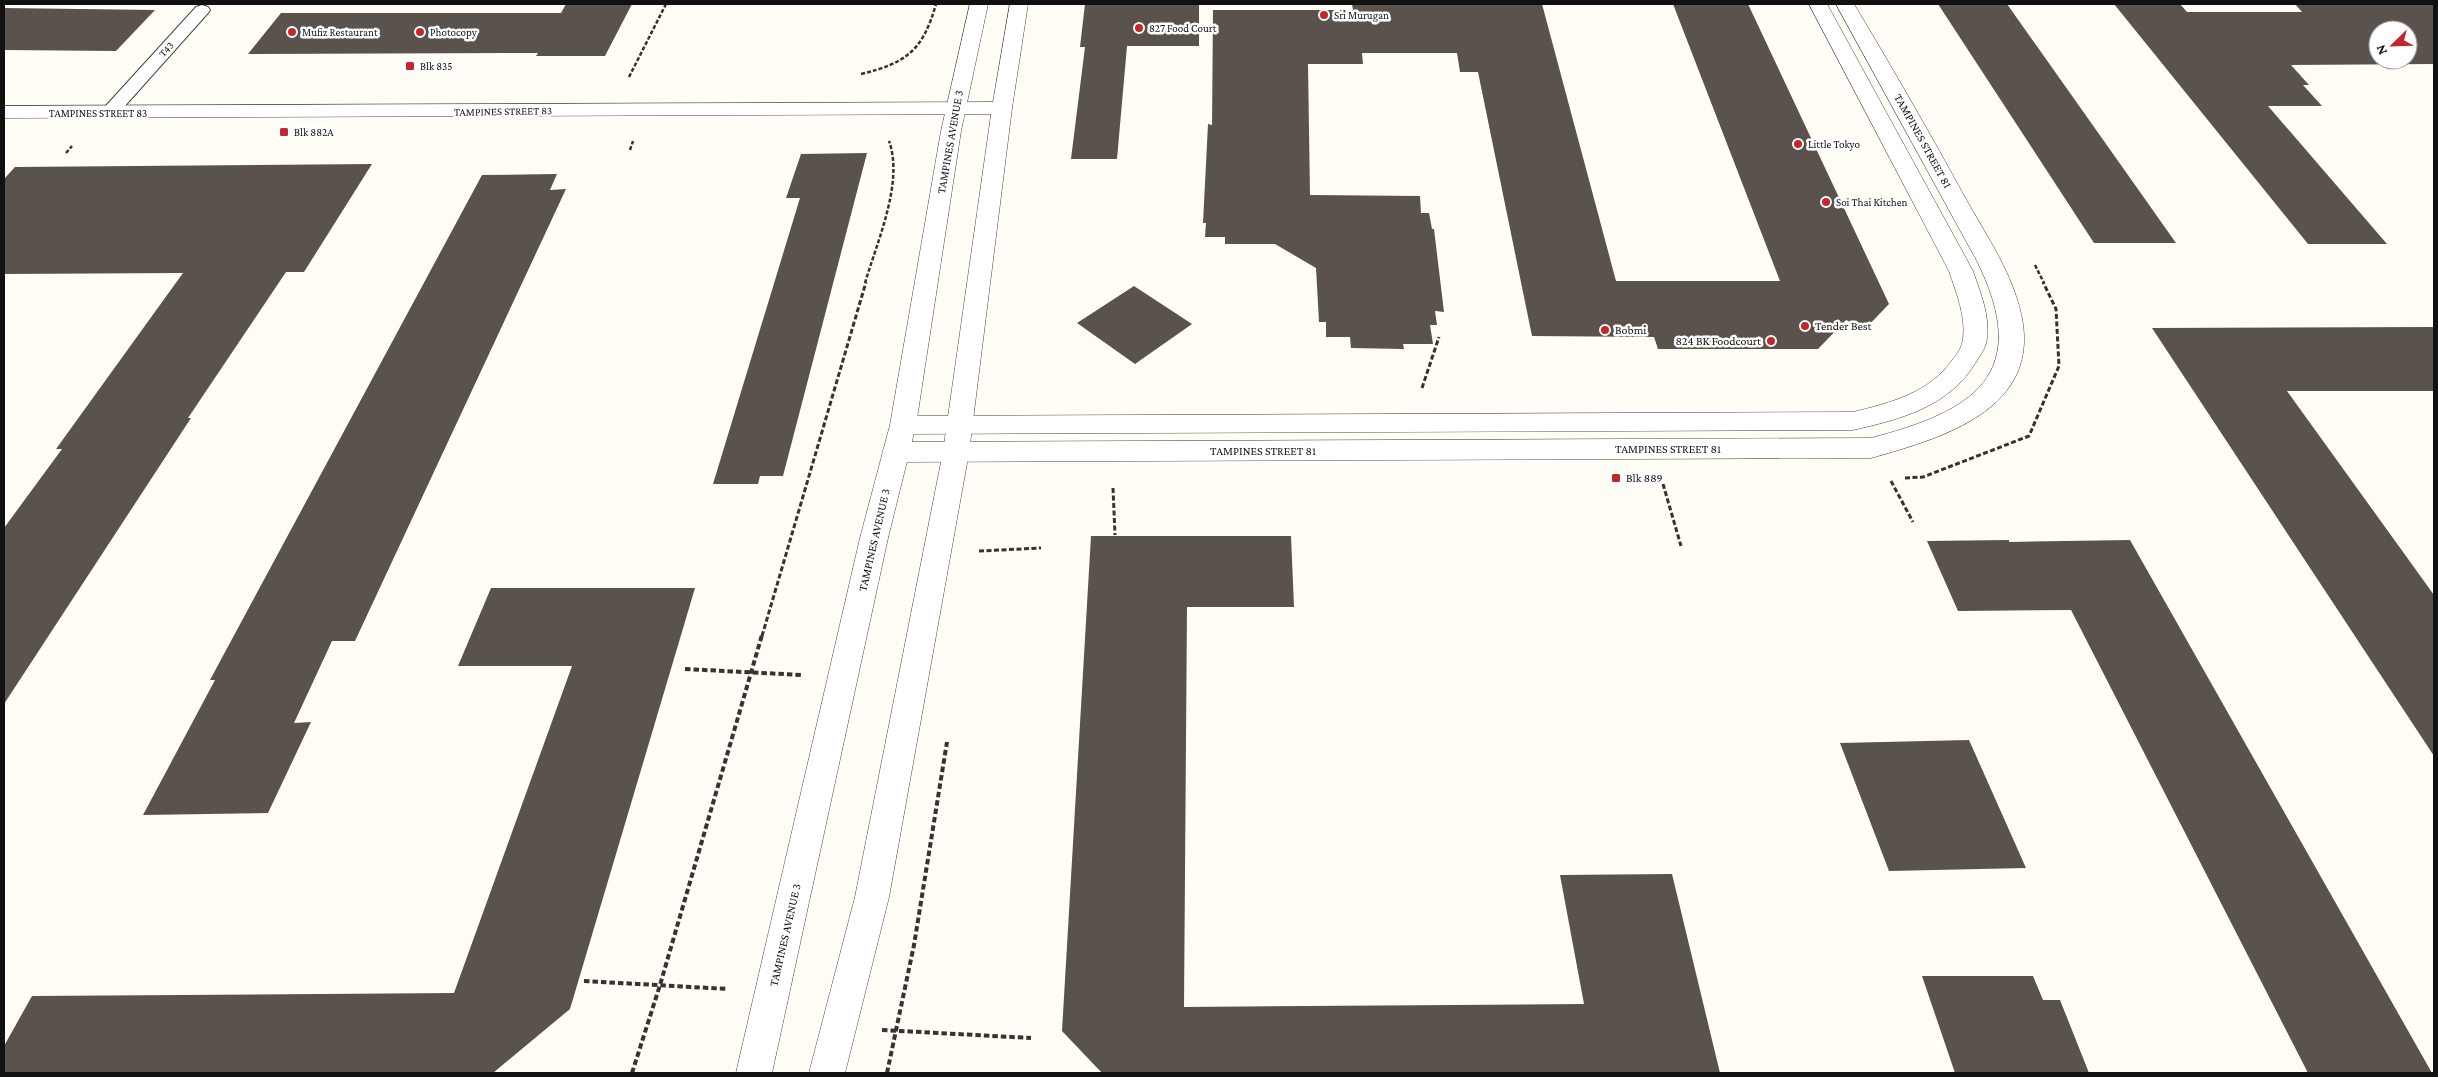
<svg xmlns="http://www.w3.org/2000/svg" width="2438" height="1077" viewBox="0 0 2438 1077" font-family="'Crimson Pro',serif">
  <rect width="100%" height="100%" fill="#fffdf5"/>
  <g fill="#5a524d" fill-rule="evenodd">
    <path d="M566,4H632L605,56H536L538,53L248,54L281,13H561Z"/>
    <path d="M1085,4H1199V46H1127L1117,159H1071L1085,47H1080Z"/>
    <path d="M1352,4H1542L1616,281H1780L1673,4H1748L1889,304L1865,329L1846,320L1818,349H1658L1654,337L1532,336L1478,72H1460L1457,53H1362L1363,64H1308L1310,195L1420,196L1421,213H1429L1432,229H1434L1444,312L1435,311L1437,325H1430L1433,344H1403L1404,349L1351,348L1350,337H1326V322H1319L1316,268L1275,244H1225V237H1205L1206,223H1203L1208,124L1212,125L1213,10H1353Z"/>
    <path d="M1938,4H2007L2176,243H2094Z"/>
    <path d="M2114,4H2180L2187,12H2302L2295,4H2434V64L2291,65L2309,85H2303L2322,106H2268L2387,244H2308ZM2378,30H2408V60H2378Z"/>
    <path d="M4,8L155,10L116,51L4,50Z"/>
    <path d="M867,153L783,476H760L758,484H713L800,198H786L801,154Z"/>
    <path d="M372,164L304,272H286L188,418H191L4,704V528L62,449H56L183,273L4,274V179L15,167Z"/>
    <path d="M557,174L550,190L566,189L355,641H332L294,723L311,722L268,813L143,815L215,680H210L482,175Z"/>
    <path d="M1134,286L1192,324L1135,364L1077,323Z"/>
    <path d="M2434,327V391H2287L2434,595V756L2152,328Z"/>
    <path d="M1091,536H1291L1294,607H1187L1184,1007L1584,1004L1560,875L1672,874L1720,1073H1102L1062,1031Z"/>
    <path d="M2009,540V542L2130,540L2432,1073H2308L2071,610L1958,611L1927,541Z"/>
    <path d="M491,588H695L570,1009L493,1073H4V1046L32,996L454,993L572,666H458Z"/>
    <path d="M1969,740L2026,868L1889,871L1840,743Z"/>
    <path d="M1922,976H2033L2043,1000H2060L2089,1073H1955Z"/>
  </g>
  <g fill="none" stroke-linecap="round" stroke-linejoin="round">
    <g stroke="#444" stroke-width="2">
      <path id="service" d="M202,5L208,7L210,10L208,13L115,117H103L100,113L103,109L196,7Z"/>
    </g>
    <g stroke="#444" stroke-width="1">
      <g id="minor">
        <path d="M1809,4H1827L1973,271C1980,292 1990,315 1987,338C1986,348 1981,354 1976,362C1949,407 1901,419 1853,430L903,434L894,432L890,425L894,418L903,416L1853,412C1890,403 1930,393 1953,359C1958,353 1962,347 1963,339C1966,316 1956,292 1949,271Z"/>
        <path d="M1836,4H1854C1893,69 1931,135 1967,201C1985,233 2006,264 2017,299C2052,405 1950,436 1871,458L895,462L886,459L882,452L886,445L895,442L1871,438C1975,411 2033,374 1977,261Z"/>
        <path d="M1002,102L1009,104L1012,108L1009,112L1002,114L4,118V106Z"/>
      </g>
    </g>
    <g stroke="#444" stroke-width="1">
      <g id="tertiary">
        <path d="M970,4H988L961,131L916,425L888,538L772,1073H736L860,538L890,425L941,131Z"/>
        <path d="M1010,4H1028L1012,108L969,452L889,897L845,1073H809L855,897L943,452L992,108Z"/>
      </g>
    </g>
    <g stroke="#333" stroke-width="2.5" stroke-dasharray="4 2" stroke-linecap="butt">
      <path d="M861,74C907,63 923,50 936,4"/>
      <path d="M629,77L666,4"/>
      <path d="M630,150L633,141"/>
      <path d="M66,153L72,146"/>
      <path d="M2035,265L2044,283"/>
      <path d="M865,283C877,242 904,182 889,141"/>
    </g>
    <g stroke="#333" stroke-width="3" stroke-dasharray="5 2.5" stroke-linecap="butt">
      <path d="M1422,388L1439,337"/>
      <path d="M1905,478L1923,477L2029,436L2059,366L2056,309L2043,282"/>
      <path d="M1891,481L1913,522"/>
      <path d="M1663,484L1681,546"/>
      <path d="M1113,488L1115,535"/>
      <path d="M979,551L1041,548"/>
      <path d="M762,636L866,282"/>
    </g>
    <g stroke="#333" stroke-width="4" stroke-dasharray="5.5 3" stroke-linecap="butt">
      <path d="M685,669L802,675"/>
      <path d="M584,981L728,989"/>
      <path d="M882,1030L1031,1038"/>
      <path d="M632,1073L660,985L762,635"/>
      <path d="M887,1073L914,945L947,742"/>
    </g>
    <use href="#service" fill="#fff" fill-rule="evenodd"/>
    <use href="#minor" fill="#fff" fill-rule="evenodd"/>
    <use href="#tertiary" fill="#fff" fill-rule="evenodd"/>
  </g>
  <g fill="#c4262e" stroke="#fff" stroke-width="2">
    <circle cx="1324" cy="15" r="5"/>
    <circle cx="1139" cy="28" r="5"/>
    <circle cx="292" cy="32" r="5"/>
    <circle cx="420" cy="32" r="5"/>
    <rect x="405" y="61" width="10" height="10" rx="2.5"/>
    <rect x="279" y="127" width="10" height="10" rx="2.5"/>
    <circle cx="1798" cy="144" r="5"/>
    <circle cx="1826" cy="202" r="5"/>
    <circle cx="1805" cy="326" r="5"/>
    <circle cx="1605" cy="330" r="5"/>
    <circle cx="1771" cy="341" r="5"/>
    <rect x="1611" y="473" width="10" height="10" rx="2.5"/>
  </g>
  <g text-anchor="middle" stroke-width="5" stroke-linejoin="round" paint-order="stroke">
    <g font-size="11" fill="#111" stroke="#fff" text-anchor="start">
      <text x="1334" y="19">Sri Murugan</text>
      <text x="1149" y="32">827 Food Court</text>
      <text x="302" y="36">Mufiz Restaurant</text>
      <text x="430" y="36">Photocopy</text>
      <text x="420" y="70">Blk 835</text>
      <text x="294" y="136">Blk 882A</text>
      <text x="1808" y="148">Little Tokyo</text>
      <text x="1836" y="206">Soi Thai Kitchen</text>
    </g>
    <g font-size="11" fill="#111" stroke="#fff">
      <text transform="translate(166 49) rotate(-48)" y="4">T43</text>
      <text transform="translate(503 111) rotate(-1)" y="4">TAMPINES STREET 83</text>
      <text x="98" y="117">TAMPINES STREET 83</text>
    </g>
    <g font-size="12" fill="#111" stroke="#fff">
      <text transform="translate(1923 141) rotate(61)" y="4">TAMPINES STREET 81</text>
      <text transform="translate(950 142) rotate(-80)" y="4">TAMPINES AVENUE 3</text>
      <text x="1668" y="453">TAMPINES STREET 81</text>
      <text x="1263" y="455">TAMPINES STREET 81</text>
      <text transform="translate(874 540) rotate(-77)" y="4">TAMPINES AVENUE 3</text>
      <text transform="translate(785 935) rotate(-77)" y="4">TAMPINES AVENUE 3</text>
    </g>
    <g font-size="12" fill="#111" stroke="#fff" text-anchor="start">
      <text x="1815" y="330">Tender Best</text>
      <text x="1615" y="334">Bobmi</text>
      <text x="1761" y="345" text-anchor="end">824 BK Foodcourt</text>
      <text x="1626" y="482">Blk 889</text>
    </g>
  </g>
  <rect width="2438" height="1077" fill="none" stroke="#111111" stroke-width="10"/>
  <g transform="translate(2393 45) rotate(247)"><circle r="24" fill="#ffffff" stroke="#a0a0a0"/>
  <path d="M0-4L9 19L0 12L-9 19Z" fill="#c4262e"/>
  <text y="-8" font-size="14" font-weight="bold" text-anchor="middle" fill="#111111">N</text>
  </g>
</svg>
